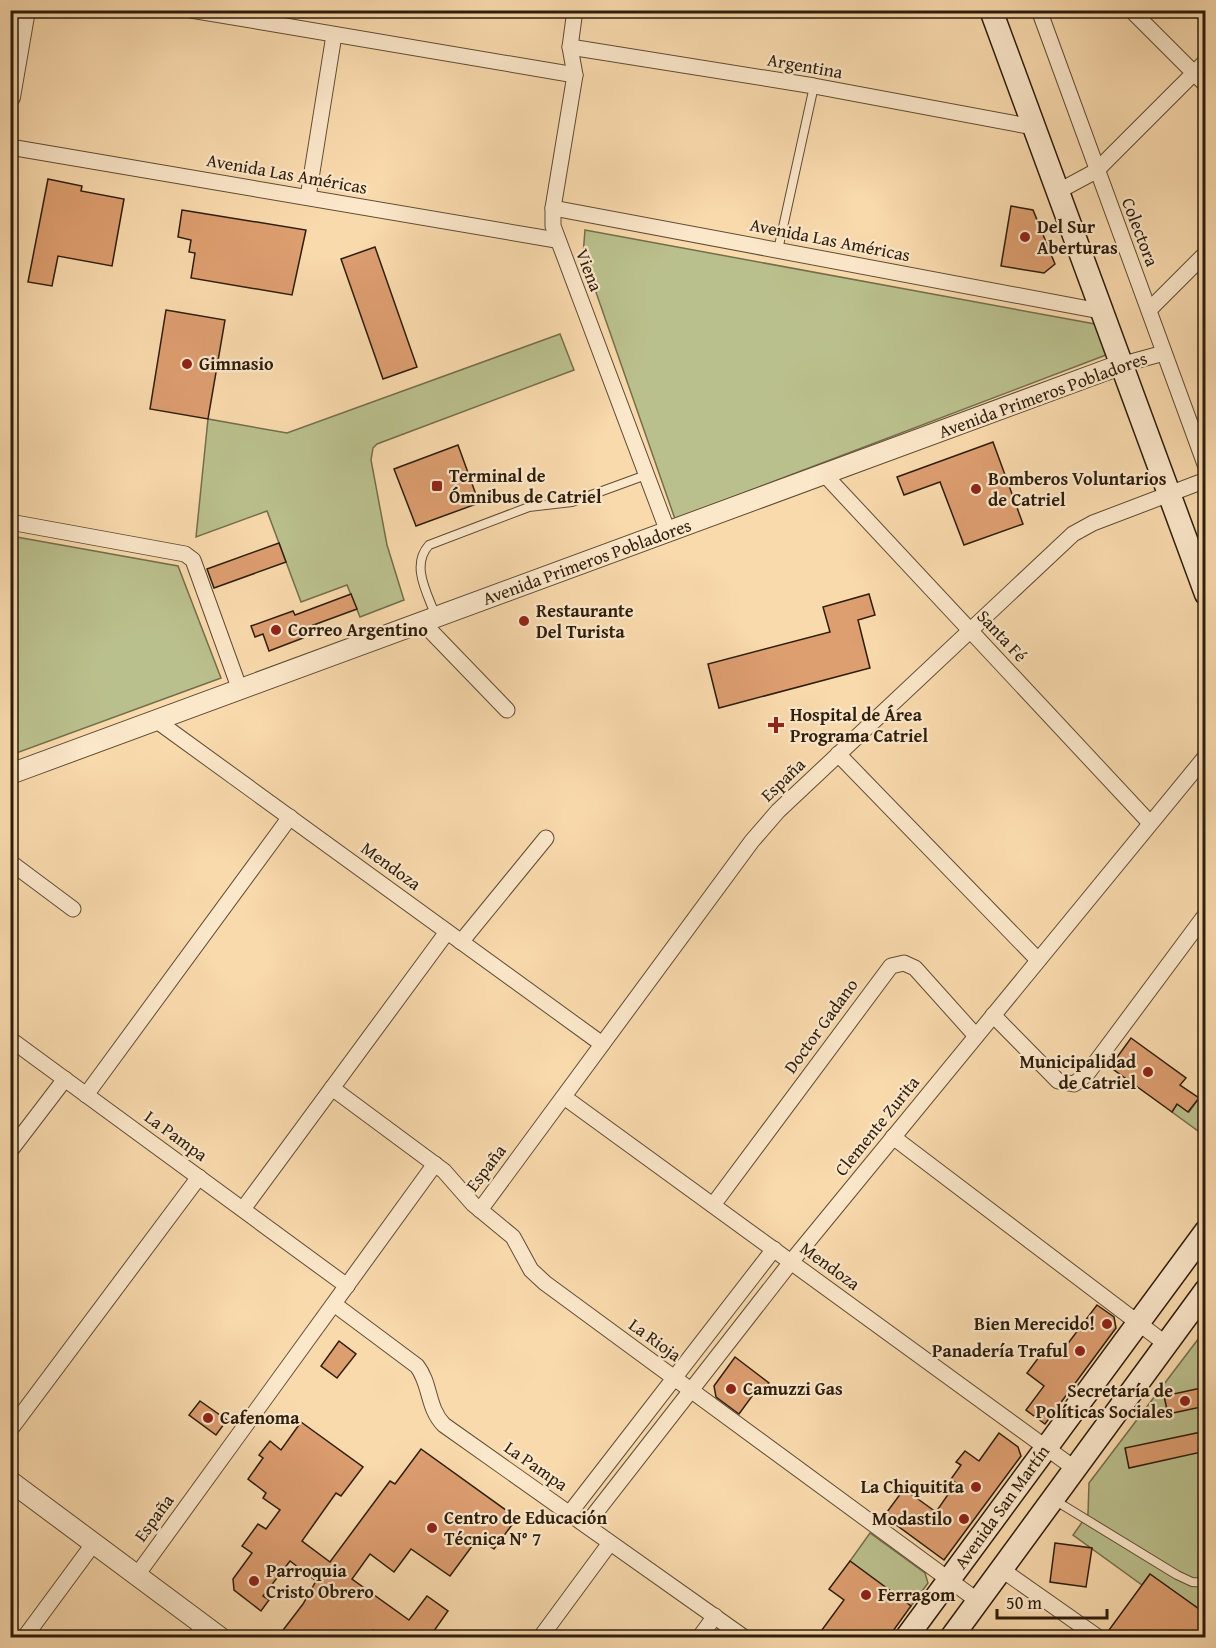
<svg xmlns="http://www.w3.org/2000/svg" width="1216" height="1648" viewBox="0 0 1216 1648" font-family="'Gentium Book Plus',serif">
  <rect width="100%" height="100%" fill="#f9daad"/>
  <filter id="stains"><feTurbulence type="fractalNoise" baseFrequency=".00333" numOctaves="4"/><feColorMatrix values="0 0 0 0 .2 0 0 0 0 .09 0 0 0 0 .02 0 0 0 .5 -.17"/></filter>
  <radialGradient id="worn" r=".72"><stop offset=".6" stop-color="#630" stop-opacity="0"/><stop offset="1" stop-color="#630" stop-opacity=".3"/></radialGradient>
  <g fill="#bac08d" stroke="#746e4c" stroke-width="1.5">
    <path d="M585,230L1095,324L1106,355L675,519L583,255Z"/>
    <path d="M560,334L574,370L377,444L373,448L371,460L387,545L404,600L360,617L347,585L301,602L267,511L196,537L208,419L287,433Z"/>
    <path d="M11,536L178,566L221,678L11,755Z"/>
    <path d="M1199,1098L1205,1103V1136L1172,1112L1177,1104L1189,1112Z"/>
    <path d="M1205,1330V1614L1150,1574L1142,1585L1073,1535L1088,1514L1089,1483Z"/>
    <path d="M870,1533L925,1573L928,1583L911,1606L850,1561Z"/>
  </g>
  <g fill="#dd9e70" stroke="#2d1d0c" stroke-width="1.5">
    <path d="M48,179L82,186L81,191L124,199L112,266L58,256L52,286L28,282Z"/>
    <path d="M1011,206L1033,210L1055,264L1044,273L1001,266Z"/>
    <path d="M182,210L306,230L292,295L191,278L195,253L189,252L191,240L178,237Z"/>
    <path d="M375,247L417,367L383,379L341,259Z"/>
    <path d="M166,310L225,320L208,419L150,409Z"/>
    <path d="M993,442L1023,524L964,545L940,482L904,495L897,477Z"/>
    <path d="M458,445L479,503L416,526L394,469Z"/>
    <path d="M279,543L286,562L214,588L207,569Z"/>
    <path d="M351,594L357,609L300,630L303,638L269,651L263,634L255,637L251,626L293,611L295,615Z"/>
    <path d="M869,594L875,615L858,620L870,668L719,708L708,664L830,632L823,607Z"/>
    <path d="M1131,1038L1186,1078L1180,1085L1199,1098L1188,1112L1177,1104L1172,1112L1110,1067Z"/>
    <path d="M1097,1305L1114,1317L1116,1328L1045,1424L1026,1410L1044,1386L1027,1373L1048,1345L1060,1354Z"/>
    <path d="M339,1341L356,1354L337,1378L321,1366Z"/>
    <path d="M735,1357L769,1383L763,1392L758,1388L739,1414L716,1397L714,1386Z"/>
    <path d="M1206,1387V1406L1168,1414L1164,1396Z"/>
    <path d="M200,1401L227,1420L216,1435L189,1415Z"/>
    <path d="M301,1422L363,1467L341,1496L336,1493L302,1541L330,1562L390,1481L395,1484L421,1449L517,1518L494,1549L478,1538L450,1576L411,1549L394,1572L370,1554L352,1579L409,1620L427,1596L448,1611L429,1638H384L373,1630L368,1638H277L303,1604L316,1581L290,1561L263,1596L269,1600L261,1611L234,1590L233,1579L252,1553L242,1546L258,1524L266,1529L280,1510L263,1498L266,1493L248,1479L263,1458L259,1455L270,1441L281,1450Z"/>
    <path d="M1206,1431V1451L1129,1468L1125,1448Z"/>
    <path d="M999,1433L1018,1447L1021,1456L944,1560L884,1516L904,1489L936,1512L956,1483L951,1479L961,1465L956,1462L965,1451L979,1461Z"/>
    <path d="M1055,1543L1092,1548L1086,1587L1050,1582Z"/>
    <path d="M850,1561L911,1606L888,1638H816L844,1600L829,1589Z"/>
    <path d="M1150,1574L1206,1614V1638H1120L1109,1630Z"/>
  </g>
  <g fill="none" stroke-linecap="round" stroke-linejoin="round">
    <g stroke="#604c34" stroke-width="10">
      <g id="service">
        <path d="M778,250L814,86"/>
        <path d="M436,617C428,594 410,566 429,545L529,507L572,502L646,475"/>
        <path d="M1056,1501L1177,1575L1192,1582L1206,1583"/>
      </g>
    </g>
    <g stroke="#604c34" stroke-width="17">
      <g id="minor">
        <path d="M191,10L575,75"/>
        <path d="M575,10L570,47L575,75L553,208V226L668,532"/>
        <path d="M1039,10L1206,467"/>
        <path d="M1131,10L1206,85"/>
        <path d="M570,47L814,86L1033,127"/>
        <path d="M10,147L556,240"/>
        <path d="M1057,192L1096,171L1206,61"/>
        <path d="M308,197L334,35"/>
        <path d="M553,208L1100,311"/>
        <path d="M1149,310L1206,253"/>
        <path d="M1120,365L1164,353"/>
        <path d="M825,475L1150,823"/>
        <path d="M10,522L185,554L193,560L240,690"/>
        <path d="M423,623L507,710"/>
        <path d="M157,721L602,1044"/>
        <path d="M838,754L1038,960"/>
        <path d="M10,862L73,909"/>
        <path d="M461,942L546,838"/>
        <path d="M993,1015L1058,1081L1074,1084L1087,1074L1206,914"/>
        <path d="M10,1039L347,1286"/>
        <path d="M332,1088L444,1171L473,1204L513,1237L531,1270L545,1283L978,1601"/>
        <path d="M86,1095L290,817"/>
        <path d="M564,1097L1074,1468"/>
        <path d="M893,1137L1166,1344"/>
        <path d="M10,1151L65,1079"/>
        <path d="M713,1205L891,966L904,963L915,968L976,1036"/>
        <path d="M243,1209L447,932"/>
        <path d="M480,1210L752,841L778,811L1073,534L1093,523L1206,480"/>
        <path d="M334,1304L417,1366C431,1384 427,1408 444,1425L745,1638"/>
        <path d="M10,1430L199,1177"/>
        <path d="M569,1514L774,1249"/>
        <path d="M586,1525L791,1262L1206,756"/>
        <path d="M1001,1569L1099,1638"/>
        <path d="M137,1575L435,1164"/>
        <path d="M24,1638L94,1543"/>
        <path d="M195,1638L205,1625"/>
        <path d="M540,1638L610,1543"/>
        <path d="M699,1638L715,1616"/>
      </g>
    </g>
    <g stroke="#604c34" stroke-width="22">
      <g id="tertiary">
        <path d="M10,97L25,10"/>
        <path d="M10,774L1120,365"/>
        <path d="M10,1481L221,1638"/>
      </g>
    </g>
    <g stroke="#2d1d0c" stroke-width="25">
      <g id="secondary">
        <path d="M991,10L1206,594"/>
        <path d="M906,1638L1206,1231"/>
        <path d="M951,1638L1206,1290"/>
      </g>
    </g>
    <use href="#service" stroke="#fbe7ca" stroke-width="8"/>
    <use href="#minor" stroke="#fbe7ca" stroke-width="15"/>
    <use href="#tertiary" stroke="#fbe7ca" stroke-width="20"/>
    <use href="#secondary" stroke="#fbe7ca" stroke-width="22"/>
  </g>
  <g fill="#8f2418" stroke="#fbe7ca" stroke-width="2">
    <circle cx="1025" cy="237" r="6"/>
    <circle cx="187" cy="364" r="6"/>
    <rect x="431" y="480" width="12" height="12" rx="3"/>
    <circle cx="976" cy="489" r="6"/>
    <circle cx="524" cy="621" r="6"/>
    <circle cx="276" cy="630" r="6"/>
    <path d="M773 716h6v6h6v6h-6v6h-6v-6h-6v-6h6z"/>
    <circle cx="1148" cy="1072" r="6"/>
    <circle cx="1107" cy="1324" r="6"/>
    <circle cx="1080" cy="1351" r="6"/>
    <circle cx="731" cy="1389" r="6"/>
    <circle cx="1185" cy="1401" r="6"/>
    <circle cx="208" cy="1418" r="6"/>
    <circle cx="976" cy="1487" r="6"/>
    <circle cx="964" cy="1519" r="6"/>
    <circle cx="432" cy="1528" r="6"/>
    <circle cx="254" cy="1581" r="6"/>
    <circle cx="866" cy="1595" r="6"/>
  </g>
  <g text-anchor="middle" stroke-width="4.5" stroke-linejoin="round" paint-order="stroke">
    <g font-size="18" fill="#2d1d0c" stroke="#fbe7ca">
      <text transform="translate(805 66) rotate(10)" y="6">Argentina</text>
      <text transform="translate(287 174) rotate(10)" y="6">Avenida Las Américas</text>
      <text transform="translate(1140 232) rotate(69)" y="6">Colectora</text>
      <text transform="translate(830 240) rotate(11)" y="6">Avenida Las Américas</text>
      <text transform="translate(589 270) rotate(69)" y="6">Viena</text>
      <text transform="translate(1043 395) rotate(-20)" y="6">Avenida Primeros Pobladores</text>
      <text transform="translate(587 562) rotate(-20)" y="6">Avenida Primeros Pobladores</text>
      <text transform="translate(1002 636) rotate(47)" y="6">Santa Fé</text>
      <text transform="translate(783 780) rotate(-44)" y="6">España</text>
      <text transform="translate(391 866) rotate(36)" y="6">Mendoza</text>
      <text transform="translate(821 1026) rotate(-54)" y="6">Doctor Gadano</text>
      <text transform="translate(877 1126) rotate(-51)" y="6">Clemente Zurita</text>
      <text transform="translate(176 1136) rotate(36)" y="6">La Pampa</text>
      <text transform="translate(486 1168) rotate(-53)" y="6">España</text>
      <text transform="translate(830 1266) rotate(36)" y="6">Mendoza</text>
      <text transform="translate(655 1340) rotate(36)" y="6">La Rioja</text>
      <text transform="translate(536 1466) rotate(35)" y="6">La Pampa</text>
      <text transform="translate(1002 1507) rotate(-54)" y="6">Avenida San Martín</text>
      <text transform="translate(154 1518) rotate(-54)" y="6">España</text>
    </g>
    <g font-size="18" font-weight="bold" fill="#2d1d0c" stroke="#fbe7ca" text-anchor="start">
      <text x="1037" y="233">Del Sur<tspan x="1037" dy="21">Aberturas</tspan></text>
      <text x="199" y="370">Gimnasio</text>
      <text x="449" y="482">Terminal de<tspan x="449" dy="21">Ómnibus de Catriel</tspan></text>
      <text x="988" y="485">Bomberos Voluntarios<tspan x="988" dy="21">de Catriel</tspan></text>
      <text x="536" y="617">Restaurante<tspan x="536" dy="21">Del Turista</tspan></text>
      <text x="288" y="636">Correo Argentino</text>
      <text x="790" y="721">Hospital de Área<tspan x="790" dy="21">Programa Catriel</tspan></text>
      <text x="1136" y="1068" text-anchor="end">Municipalidad<tspan x="1136" dy="21">de Catriel</tspan></text>
      <text x="1095" y="1330" text-anchor="end">Bien Merecido!</text>
      <text x="1068" y="1357" text-anchor="end">Panadería Traful</text>
      <text x="743" y="1395">Camuzzi Gas</text>
      <text x="1173" y="1397" text-anchor="end">Secretaría de<tspan x="1173" dy="21">Políticas Sociales</tspan></text>
      <text x="220" y="1424">Cafenoma</text>
      <text x="964" y="1493" text-anchor="end">La Chiquitita</text>
      <text x="444" y="1524">Centro de Educación<tspan x="444" dy="21">Técnica N° 7</tspan></text>
      <text x="952" y="1525" text-anchor="end">Modastilo</text>
      <text x="266" y="1577">Parroquia<tspan x="266" dy="21">Cristo Obrero</tspan></text>
      <text x="878" y="1601">Ferragom</text>
    </g>
  </g>
  <rect width="1216" height="1648" fill="none" stroke="#f9daad" stroke-width="36"/>
  <rect x="12" y="12" width="1192" height="1624" fill="none" stroke="#2d1d0c" stroke-width="3"/>
  <rect x="18" y="18" width="1180" height="1612" fill="none" stroke="#2d1d0c" stroke-width="1.5"/>
  <path d="M997 1609v9h110v-9" fill="none" stroke="#2d1d0c" stroke-width="3"/>
  <text x="1006" y="1609" font-size="18" fill="#2d1d0c" stroke="#fbe7ca" stroke-width="4.5" paint-order="stroke">50 m</text>
  <rect width="100%" height="100%" filter="url(#stains)"/>
  <rect width="100%" height="100%" fill="url(#worn)"/>
</svg>
